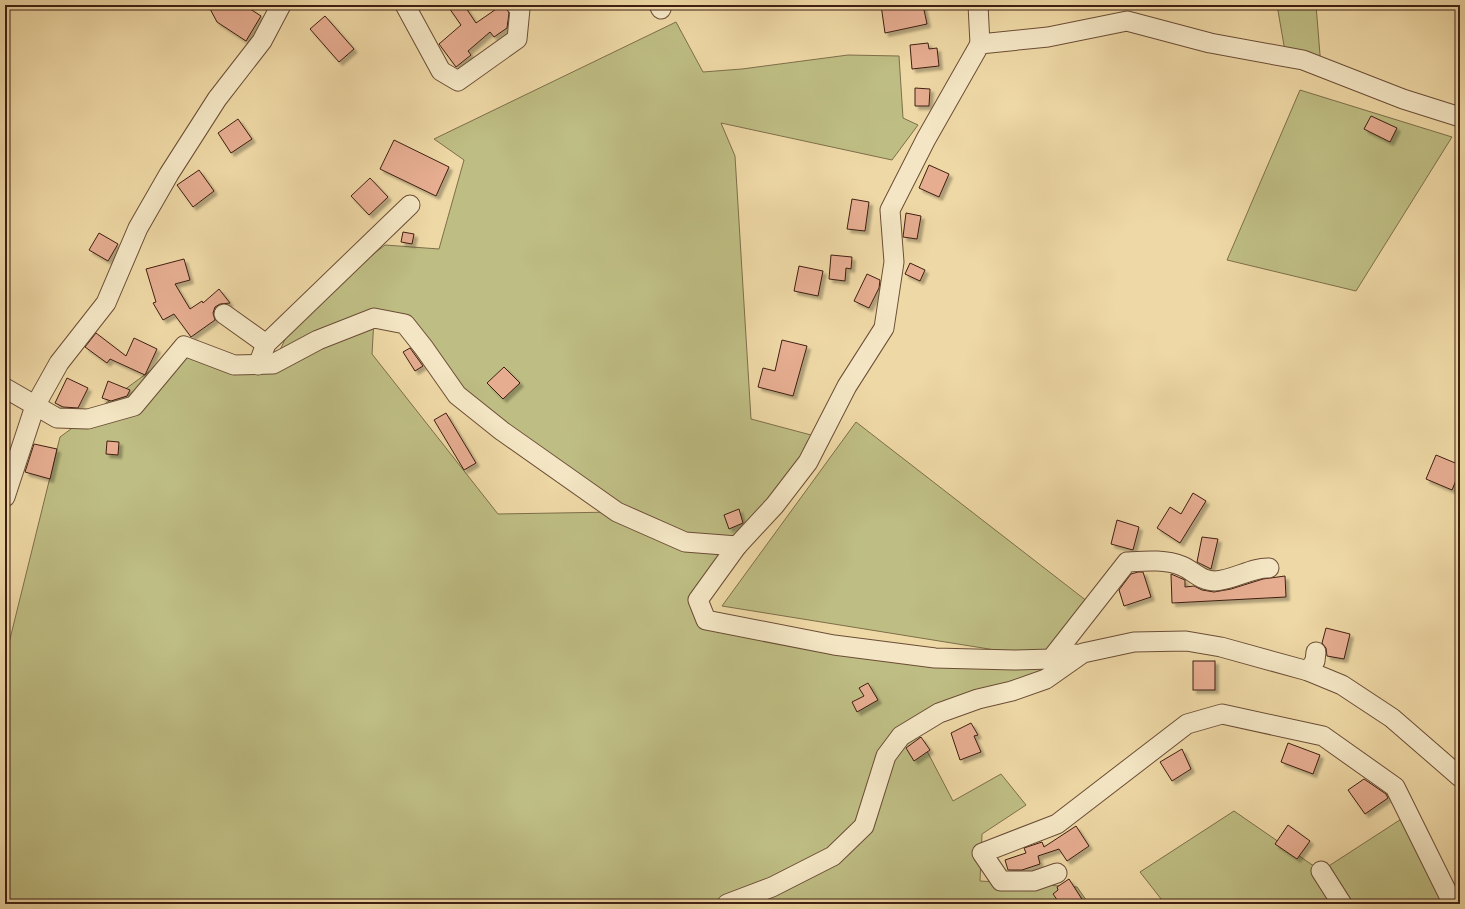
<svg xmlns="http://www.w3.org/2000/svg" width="1465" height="909" viewBox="0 0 1465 909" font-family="'IM FELL DW Pica',serif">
  <defs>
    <filter id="shadow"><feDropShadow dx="3.5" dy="3.5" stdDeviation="1" flood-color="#0004"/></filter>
  </defs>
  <rect width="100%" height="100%" fill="#eed8a5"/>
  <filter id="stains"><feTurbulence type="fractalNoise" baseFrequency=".005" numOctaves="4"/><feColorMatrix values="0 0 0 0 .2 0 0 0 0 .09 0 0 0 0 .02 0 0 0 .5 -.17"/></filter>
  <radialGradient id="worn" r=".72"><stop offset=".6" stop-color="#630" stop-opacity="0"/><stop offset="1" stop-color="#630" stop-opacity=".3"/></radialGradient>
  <g fill="#bebd83" stroke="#7e6e4a" fill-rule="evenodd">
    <path d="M1277,5H1316L1321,67L1286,57Z"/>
    <path d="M676,22L703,72L742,69L848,55L899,56L903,118L918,125L892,160L721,123L735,156L751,419L811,435L808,462L730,556L698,600L707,620L876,651L1066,664L915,728L953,801L1001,774L1026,805L982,834L980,881L1077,887L1089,904H5V659L60,437L184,346L234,365L280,350L297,314L385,245L439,249L464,160L434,139ZM374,319L405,324L502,431L616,512L498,514L372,354Z"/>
    <path d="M1300,90L1452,137L1356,291L1227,260Z"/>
    <path d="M856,422L1092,605L1051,659L722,606Z"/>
    <path d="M1234,811L1321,871L1409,814L1453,904H1165L1140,872Z"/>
  </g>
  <g fill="#e6ad91" stroke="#3f1f11" filter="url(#shadow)">
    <path d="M208,5H244L261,16L246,41L217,22Z"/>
    <path d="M447,5H464L476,23L502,5H505L509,13L507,28L494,37L490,32L468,51L471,55L456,67L439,44L461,25Z"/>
    <path d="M881,5H923L927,24L885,33Z"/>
    <path d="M325,16L354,49L339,62L310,29Z"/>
    <path d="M928,43L929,49L937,48L939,66L912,69L910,45Z"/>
    <path d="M915,88L930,89L929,106H915Z"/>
    <path d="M1371,116L1397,128L1390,142L1364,129Z"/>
    <path d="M238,119L252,139L231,153L218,133Z"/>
    <path d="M394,140L449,167L436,196L380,169Z"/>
    <path d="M929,165L949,174L939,197L919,188Z"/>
    <path d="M199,170L214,191L193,207L177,185Z"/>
    <path d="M370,178L388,197L369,215L351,196Z"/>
    <path d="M852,199L869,202L865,231L847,229Z"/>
    <path d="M906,213L921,216L917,239L903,237Z"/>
    <path d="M403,232L414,234L412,244L401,242Z"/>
    <path d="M99,233L118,244L108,261L89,250Z"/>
    <path d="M831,255L852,257L851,269L846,268L845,281L829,279Z"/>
    <path d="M184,259L190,280L175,284L190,309L202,301L203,303L219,289L230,303L220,304L215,307L213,313L215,320L191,337L174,314L163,320L153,303L156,302L146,269Z"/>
    <path d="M910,263L925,270L920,281L905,274Z"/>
    <path d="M799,266L823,271L818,296L794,291Z"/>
    <path d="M867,274L880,280L879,288L869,308L854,301Z"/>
    <path d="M96,333L126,356L134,338L157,349L145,375L110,359L107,363L85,347Z"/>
    <path d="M782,340L807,346L793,396L758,387L763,368L775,371Z"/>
    <path d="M410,348L423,366L415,371L403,352Z"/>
    <path d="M504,367L520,383L503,399L487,383Z"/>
    <path d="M67,378L88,388L78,408L63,407L55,403Z"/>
    <path d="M108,381L130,390L127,396L111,401L102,398Z"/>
    <path d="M446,413L476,463L464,470L434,420Z"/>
    <path d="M107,441L119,442L118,455L106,454Z"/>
    <path d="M34,444L57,449L50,479L25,472Z"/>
    <path d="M1436,455L1460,465V471L1452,490L1426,479Z"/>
    <path d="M1193,493L1206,501L1180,543L1157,528L1170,507L1181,514Z"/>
    <path d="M739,509L743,523L729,529L724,515Z"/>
    <path d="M1117,520L1139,527L1133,550L1111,544Z"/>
    <path d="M1202,537L1218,539L1211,569L1197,562Z"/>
    <path d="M1138,572H1143L1151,597L1124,606L1119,590L1131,574Z"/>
    <path d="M1171,574L1185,580V587L1194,586L1202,590L1214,592L1231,589L1263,579L1285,576L1286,597L1172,603Z"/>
    <path d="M1326,628L1350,634L1344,659L1327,656L1326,648L1322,643Z"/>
    <rect x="1193" y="661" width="22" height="29"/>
    <path d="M868,683L878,700L857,712L852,702L864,696L859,688Z"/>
    <path d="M971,723L978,735L974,736L981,752L960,760L951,733Z"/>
    <path d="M921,737L930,750L914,761L906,748Z"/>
    <path d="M1288,743L1320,755L1313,774L1281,762Z"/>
    <path d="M1182,749L1191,769L1172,781L1160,762Z"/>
    <path d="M1364,779L1386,794L1388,798L1365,814L1348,790Z"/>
    <path d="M1288,825L1310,841L1297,859L1275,844Z"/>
    <path d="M1076,826L1089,846L1067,861L1059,849L1038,856L1040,864L1022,870H1008L1005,860L1026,853L1024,848L1042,842L1044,847Z"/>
    <path d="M1069,879L1085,904H1060L1053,894L1058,890L1057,887Z"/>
  </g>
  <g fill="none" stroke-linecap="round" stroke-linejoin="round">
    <g stroke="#6b4d36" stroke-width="21">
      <g id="minor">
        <path d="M405,5L441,71L458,81L517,39L520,9L516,5"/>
        <path d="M659,5L661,9"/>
        <path d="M978,5L980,44"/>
        <path d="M224,314L266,344"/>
        <path d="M258,365L266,344L410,205"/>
        <path d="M5,388L57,418L88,419L134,406L184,346L234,365L273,364L318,340L374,318L405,324L424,348L457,395L502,431L617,512L685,542L737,546L775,505L808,462L847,386L884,328L894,262L890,210L926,139L980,44L1048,37L1127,21L1210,43L1303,60L1403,99L1460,117"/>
        <path d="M5,497L35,406L59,363L106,303L138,228L169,174L217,99L262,41L281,5"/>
        <path d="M737,546L698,600L706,620L834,645L935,658L1014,660L1051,659L1076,654"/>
        <path d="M1051,659L1127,562C1145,561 1165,559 1182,566C1194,571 1200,581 1215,581C1233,580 1253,567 1269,568"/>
        <path d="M1308,671L1315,661L1316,652"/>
        <path d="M1321,871L1342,904"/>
        <path d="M1057,873L1034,881H1001L982,853L1057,824L1187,724L1222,714L1323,736L1395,787L1453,904"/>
        <path d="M727,904L772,887L833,856L864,826L886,756L901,736L939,713L978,699L1012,691L1046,679L1083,653L1134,642L1186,641L1221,647L1308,671L1342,685L1392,718L1460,777"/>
      </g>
    </g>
    <use href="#minor" stroke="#f4e6c4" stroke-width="19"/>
  </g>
  <rect width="1465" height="909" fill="none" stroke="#eed8a5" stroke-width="20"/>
  <rect x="6" y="6" width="1453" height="897" fill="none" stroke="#3f1f11" stroke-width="2"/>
  <rect x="10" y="10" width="1445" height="889" fill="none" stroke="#3f1f11"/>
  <rect width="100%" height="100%" filter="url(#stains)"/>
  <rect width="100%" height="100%" fill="url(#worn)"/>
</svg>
